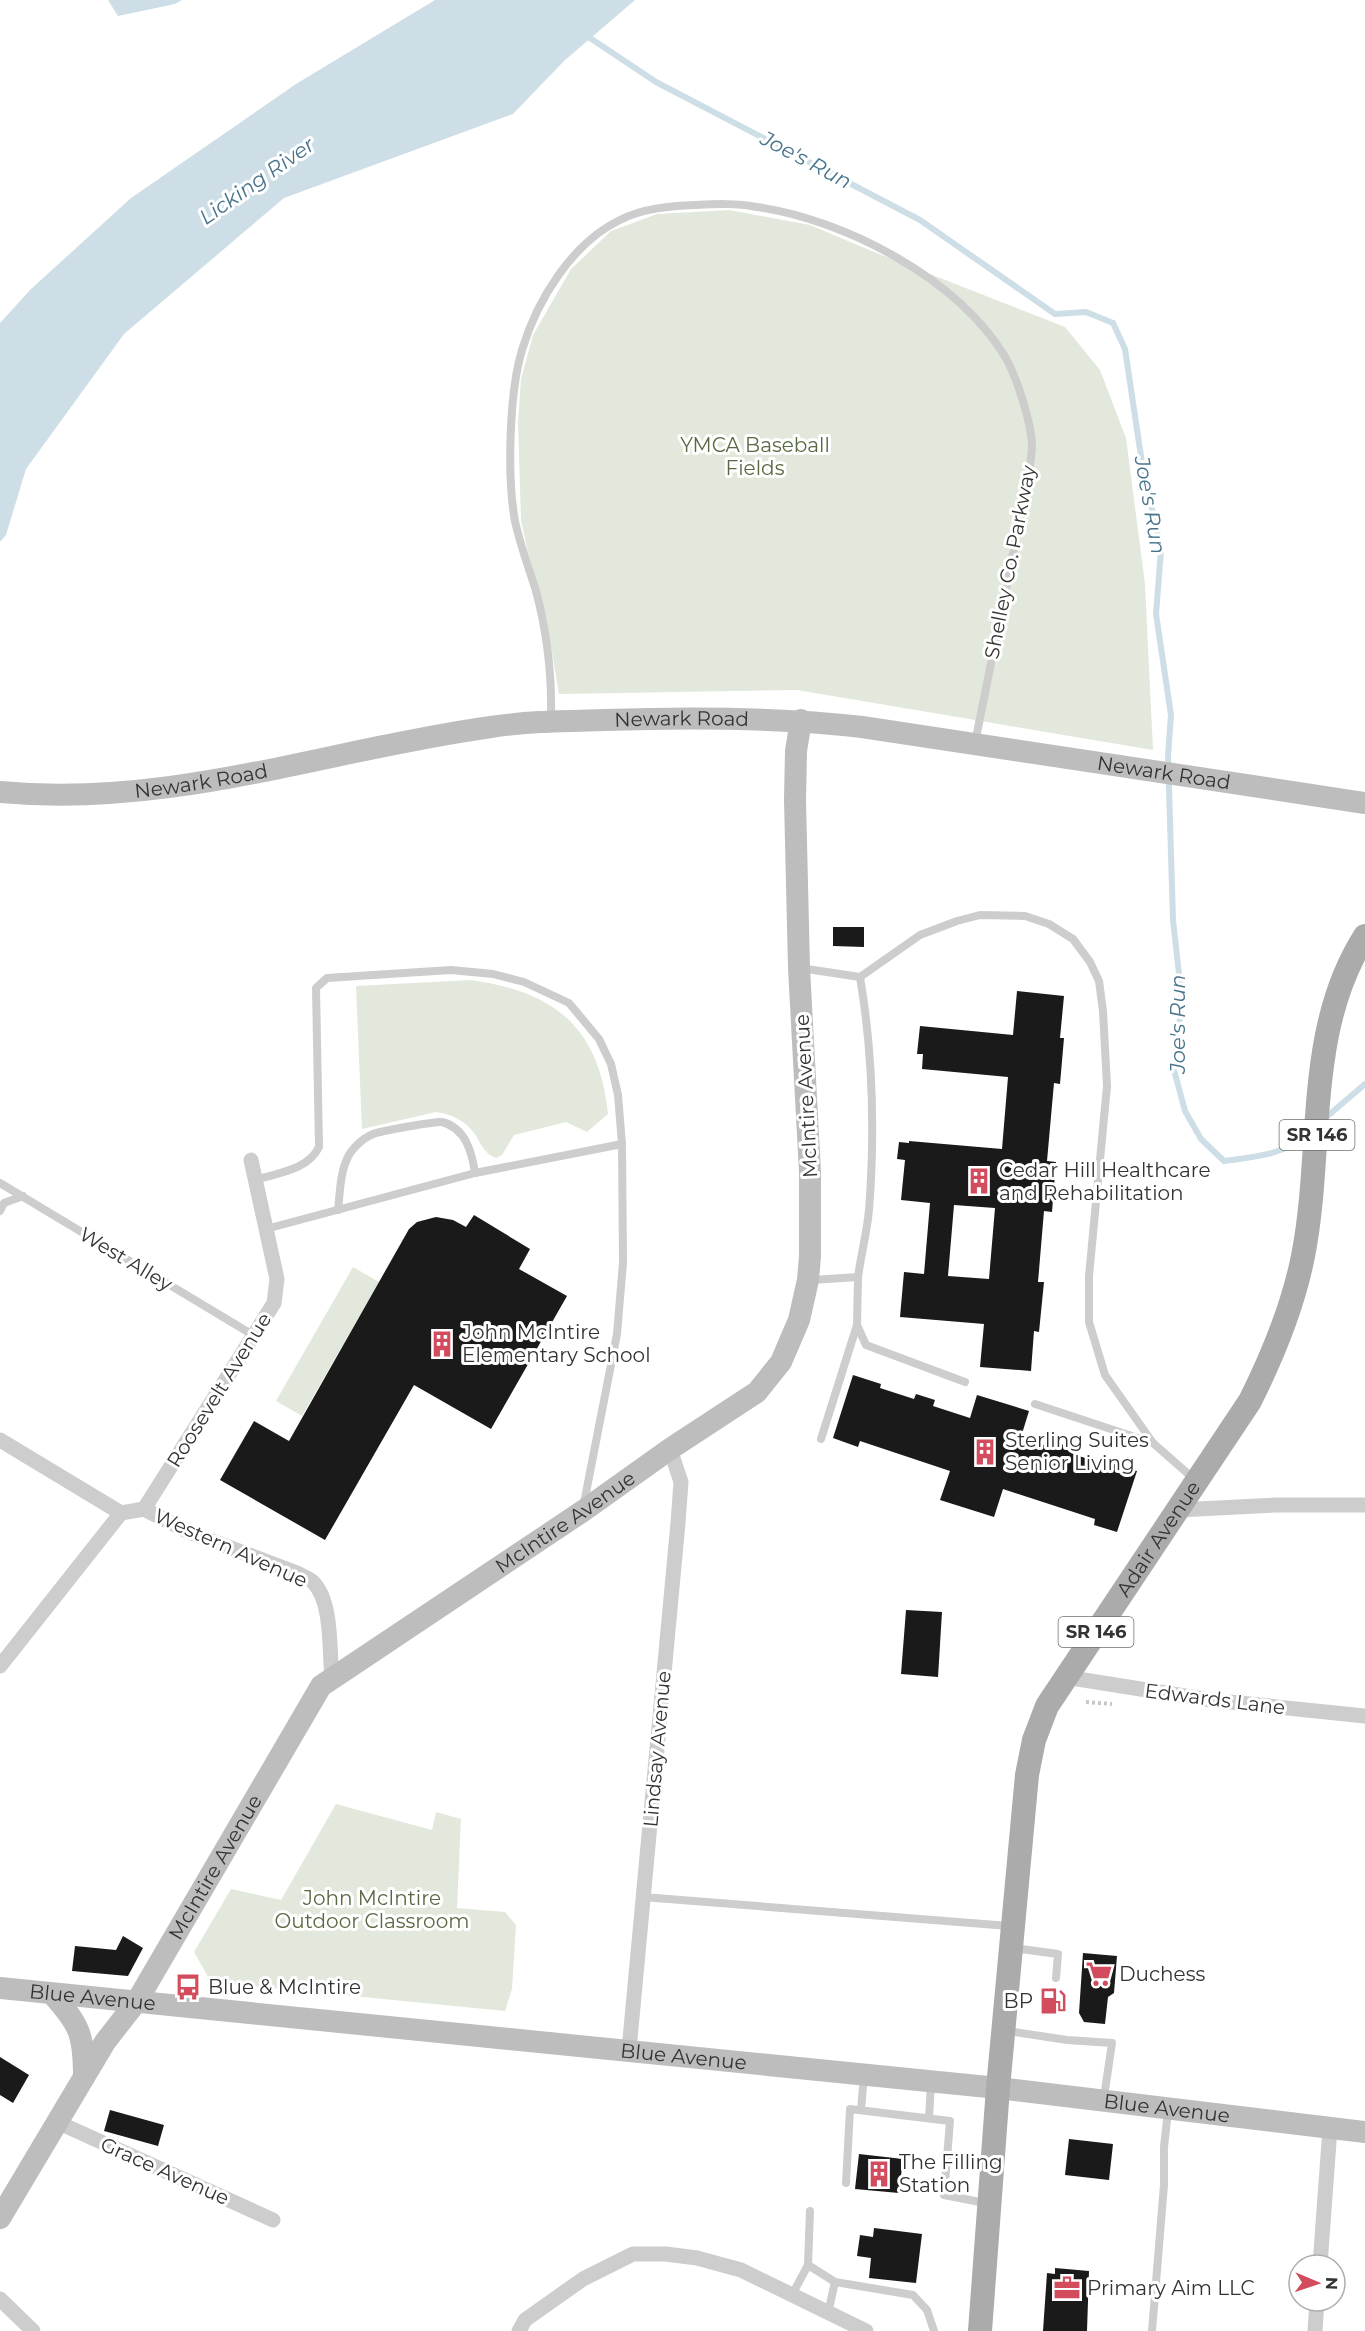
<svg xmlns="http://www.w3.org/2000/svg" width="1365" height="2331" viewBox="0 0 1365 2331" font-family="Montserrat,sans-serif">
  <rect width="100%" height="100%" fill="#fff"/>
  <g fill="#e3e8dd">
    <path d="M729,210L810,225L879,254L1065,327L1100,370L1126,438L1145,584L1153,750L797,690L559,694L546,616L528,553L521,520L518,421L521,379L533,335L571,269L611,231L657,214Z"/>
    <path d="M471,980C555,992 599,1027 608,1114L587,1132L566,1122L514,1135L502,1155L496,1158C483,1153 481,1143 474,1133C465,1120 450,1114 436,1112L362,1129L356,986Z"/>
    <path d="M353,1267L379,1282L302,1416L276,1401Z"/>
    <path d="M336,1804L432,1830L436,1812L461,1819L457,1908L505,1912L516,1925L512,1989L505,2011L211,1982L194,1952L231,1889L281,1900Z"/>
  </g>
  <g fill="#cddee6">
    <path d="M108,0H182L175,4L118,16Z"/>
    <path d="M435,0H635L564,61L513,114L284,198L124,334L26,469L6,535L0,542V323L30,290L131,198L296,84Z"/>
  </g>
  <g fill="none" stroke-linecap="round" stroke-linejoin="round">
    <g stroke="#cddee6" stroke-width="6">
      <path d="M584,34L656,82L920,220L1055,314L1086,312L1113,323L1125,349L1142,463L1161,550L1156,614L1171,715L1168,756L1173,920L1182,1001L1174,1070L1185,1111L1201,1139L1224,1161C1254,1157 1284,1155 1308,1134"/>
      <path d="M1324,1119L1365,1084"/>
    </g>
  </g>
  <g fill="#1a1a1a" fill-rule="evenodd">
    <path d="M833,927H864V947L833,946Z"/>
    <path d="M1017,991L1064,996L1060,1038H1064L1060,1084L1054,1083L1047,1161L1056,1162L1052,1212L1044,1211L1038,1282H1044L1039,1332L1034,1331L1031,1371L980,1367L984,1324L900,1317L904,1272L924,1274L930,1203L901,1200L905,1160L897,1159L899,1142L909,1143V1141L1002,1149L1008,1077L922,1069L923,1054H917L920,1026L1013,1035ZM954,1205L995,1208L989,1279L948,1276Z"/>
    <path d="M474,1215L530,1249L519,1269L567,1296L491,1429L414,1385L325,1540L220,1480L254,1421L289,1441L409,1229L417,1222L436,1217L453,1220L466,1227Z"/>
    <path d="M853,1375L881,1384L880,1388L914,1399L916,1394L935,1400L933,1406L970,1418L977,1395L1029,1411L1021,1437L1059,1450L1061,1444L1078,1449L1076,1455L1113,1467L1114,1464L1137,1471L1117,1532L1094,1525L1095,1519L1003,1489L994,1517L940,1500L950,1471L860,1441L858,1447L833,1438Z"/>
    <path d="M906,1610L942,1612L938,1677L901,1674Z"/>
    <path d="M123,1936L143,1948L128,1976L72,1971L75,1946L116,1950Z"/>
    <path d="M1083,1953L1117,1956L1114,1993L1108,1997L1105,2024L1084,2022L1079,2013Z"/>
    <path d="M0,2057L29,2075L13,2103L0,2095Z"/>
    <path d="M110,2110L164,2125L158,2146L104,2131Z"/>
    <path d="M1069,2139L1113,2144L1109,2180L1065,2175Z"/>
    <path d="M859,2154L903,2159L899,2193L855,2189Z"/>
    <path d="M874,2228L922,2234L916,2283L869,2278L871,2258L857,2256L860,2235L873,2237Z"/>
    <path d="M1055,2268L1089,2271L1087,2331H1043L1047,2273L1055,2274Z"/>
  </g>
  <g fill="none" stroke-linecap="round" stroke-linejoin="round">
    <path stroke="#c7c7c7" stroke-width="4" stroke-dasharray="3 3" stroke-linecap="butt" d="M1086,1702L1112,1704"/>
    <g stroke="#cdcdcd" stroke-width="8">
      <path d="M551,718C552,675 547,632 536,591C529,568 520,545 515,521C507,478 509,393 522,350C537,300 572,243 620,220C643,208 671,206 696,205C716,204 737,203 757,207C846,220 956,278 1004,355C1016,374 1031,422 1032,445C1032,457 1029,471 1027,484L975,743"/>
      <path d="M800,968L860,977C873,1054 875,1132 869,1210C867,1232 861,1255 858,1277L812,1280"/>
      <path d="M860,977L920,935L957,921L980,915L1025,916L1049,924L1073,939L1090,962L1099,981L1103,1011L1107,1086L1089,1276V1322L1105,1375L1153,1443L1194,1479"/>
      <path d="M255,1180C278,1173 308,1170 319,1147L316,988L327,978L451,970L493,974L524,982L569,1003L599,1039L611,1064L618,1095L622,1144L623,1263L617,1334L584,1503"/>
      <path d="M0,1183L253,1335"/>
      <path d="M338,1210C340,1193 340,1174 347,1159C351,1149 363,1138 373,1134C381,1131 436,1121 442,1122C466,1128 472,1153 475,1173"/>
      <path d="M0,1211L4,1203L23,1196"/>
      <path d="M266,1229L475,1173L622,1144"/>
      <path d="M858,1277L857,1325L866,1345L965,1382"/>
      <path d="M1035,1404L1153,1443"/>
      <path d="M821,1439L857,1325"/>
      <path d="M643,1897L1009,1926"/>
      <path d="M1013,1948L1058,1954L1056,1978"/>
      <path d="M1008,2031L1067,2040L1112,2043L1104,2097"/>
      <path d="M861,2110L864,2075"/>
      <path d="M929,2118L931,2084"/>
      <path d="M846,2183L850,2109L950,2121L944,2195L985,2203"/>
      <path d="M808,2265L835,2282L913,2295L927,2310L934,2331"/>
      <path d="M792,2295L808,2265L810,2211"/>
      <path d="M828,2313L835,2282"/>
      <path d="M1152,2331L1164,2185V2147L1168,2111"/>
    </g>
    <g stroke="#cdcdcd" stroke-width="15">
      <path d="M0,1440L121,1513L144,1509L189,1532L297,1573C302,1576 309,1578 313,1582C333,1602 329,1652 332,1678"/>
      <path d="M144,1509L274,1303L277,1279L251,1160"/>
      <path d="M1178,1510L1275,1505H1365"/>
      <path d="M0,1666L121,1513"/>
      <path d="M1065,1677L1210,1700L1365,1716"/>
      <path d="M629,2050L678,1523L681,1482L670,1449"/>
      <path d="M57,2122L273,2220"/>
      <path d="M1320,2265L1330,2128"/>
      <path d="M0,2299L33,2331"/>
      <path d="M519,2331L525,2320L583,2279L633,2254H666L697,2258L741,2270L866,2331"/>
      <path d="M1315,2331L1317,2301"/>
    </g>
    <g stroke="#bdbdbd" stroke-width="22">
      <path id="s1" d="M0,792C172,808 325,750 491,727C529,721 567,721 604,720C691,717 776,717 862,727L1365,803"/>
      <path id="s2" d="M0,1988L998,2088L1365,2132"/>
      <path d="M52,1994C80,2025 84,2035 84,2077"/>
      <path id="s3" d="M0,2218L105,2042L137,2001L321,1686L583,1511L670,1449L757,1392L781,1362L799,1320L808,1280L810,1256V1172L799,968L795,800L796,751L801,720"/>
    </g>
    <path stroke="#ababab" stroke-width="24" id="s4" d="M980,2331L998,2088L1027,1775L1034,1740L1047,1706L1250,1401C1273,1355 1293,1307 1303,1256C1324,1150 1304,1031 1365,936"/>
  </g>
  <defs>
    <g id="building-bare" transform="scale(2.07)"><path d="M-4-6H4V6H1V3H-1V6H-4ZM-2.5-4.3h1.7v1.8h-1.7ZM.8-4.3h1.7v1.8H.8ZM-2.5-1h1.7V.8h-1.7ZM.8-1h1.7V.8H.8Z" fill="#d24c5d" stroke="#fff" stroke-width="2.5" paint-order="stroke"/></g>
    <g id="supermarket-bare" transform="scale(2.07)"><path d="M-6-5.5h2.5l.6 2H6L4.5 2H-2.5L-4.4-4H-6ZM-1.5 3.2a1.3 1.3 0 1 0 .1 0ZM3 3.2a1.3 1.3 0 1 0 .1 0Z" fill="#d24c5d" stroke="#fff" stroke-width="2.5" paint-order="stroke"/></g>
    <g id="bus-bare" transform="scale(2.07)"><path d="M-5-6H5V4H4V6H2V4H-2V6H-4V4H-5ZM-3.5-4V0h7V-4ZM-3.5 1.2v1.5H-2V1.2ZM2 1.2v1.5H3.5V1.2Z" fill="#d24c5d" stroke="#fff" stroke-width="2.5" paint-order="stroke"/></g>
    <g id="fuel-bare" transform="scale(2.07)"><path d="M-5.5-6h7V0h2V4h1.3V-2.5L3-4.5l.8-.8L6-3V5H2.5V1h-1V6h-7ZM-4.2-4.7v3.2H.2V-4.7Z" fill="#d24c5d" stroke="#fff" stroke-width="2.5" paint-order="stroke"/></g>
    <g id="office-bare" transform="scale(2.07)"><path d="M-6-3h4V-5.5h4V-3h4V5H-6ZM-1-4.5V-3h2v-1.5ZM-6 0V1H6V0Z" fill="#d24c5d" stroke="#fff" stroke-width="2.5" paint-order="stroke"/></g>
  </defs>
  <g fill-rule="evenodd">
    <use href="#building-bare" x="979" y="1181"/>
    <use href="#building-bare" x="442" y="1344"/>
    <use href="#building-bare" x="985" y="1452"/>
    <use href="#supermarket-bare" x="1099" y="1974"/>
    <use href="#bus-bare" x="188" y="1987"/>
    <use href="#fuel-bare" x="1053" y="2001"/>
    <use href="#building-bare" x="879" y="2174"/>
    <use href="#office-bare" x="1067" y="2288"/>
  </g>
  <g text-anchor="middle" stroke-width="6" stroke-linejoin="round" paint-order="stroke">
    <g fill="#fff" stroke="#707070" stroke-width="1.5">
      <rect x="1279.5" y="1120" width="75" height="30" rx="4.5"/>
      <rect x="1058.5" y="1617" width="75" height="30" rx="4.5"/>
    </g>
    <g font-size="18" font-weight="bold" fill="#333">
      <text x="1317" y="1141">SR 146</text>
      <text x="1096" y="1638">SR 146</text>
    </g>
    <g font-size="20" fill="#586a44" stroke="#fff">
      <text x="755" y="452">YMCA Baseball<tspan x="755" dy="23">Fields</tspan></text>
      <text x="372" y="1905">John McIntire<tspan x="372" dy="23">Outdoor Classroom</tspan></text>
    </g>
    <g font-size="20" fill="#333" stroke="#fff">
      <text transform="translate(1010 562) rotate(-79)" y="7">Shelley Co. Parkway</text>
      <text dy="7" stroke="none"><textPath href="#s1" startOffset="688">Newark Road</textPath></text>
      <text dy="7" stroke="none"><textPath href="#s1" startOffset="1174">Newark Road</textPath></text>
      <text dy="7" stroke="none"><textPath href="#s1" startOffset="202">Newark Road</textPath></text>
      <text transform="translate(806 1096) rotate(-93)" y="7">McIntire Avenue</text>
      <text transform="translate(126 1259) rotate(31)" y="7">West Alley</text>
      <text transform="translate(219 1390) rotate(-58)" y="7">Roosevelt Avenue</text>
      <text dy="7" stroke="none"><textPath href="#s3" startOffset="916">McIntire Avenue</textPath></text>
      <text dy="7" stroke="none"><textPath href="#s4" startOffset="831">Adair Avenue</textPath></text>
      <text transform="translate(231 1548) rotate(24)" y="7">Western Avenue</text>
      <text transform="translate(1215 1699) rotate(7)" y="7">Edwards Lane</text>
      <text transform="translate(657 1749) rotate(-85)" y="7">Lindsay Avenue</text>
      <text dy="7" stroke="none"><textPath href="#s3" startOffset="412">McIntire Avenue</textPath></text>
      <text dy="7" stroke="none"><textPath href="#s2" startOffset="93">Blue Avenue</textPath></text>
      <text dy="7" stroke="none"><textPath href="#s2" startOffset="687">Blue Avenue</textPath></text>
      <text dy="7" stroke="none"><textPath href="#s2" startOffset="1173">Blue Avenue</textPath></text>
      <text transform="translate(165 2171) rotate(24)" y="7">Grace Avenue</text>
    </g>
    <g font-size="20" fill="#333" stroke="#fff" text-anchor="start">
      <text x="999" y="1177">Cedar Hill Healthcare<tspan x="999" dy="23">and Rehabilitation</tspan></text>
      <text x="462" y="1339">John McIntire<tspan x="462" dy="23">Elementary School</tspan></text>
      <text x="1005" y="1447">Sterling Suites<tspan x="1005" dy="23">Senior Living</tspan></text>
      <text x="1119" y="1981">Duchess</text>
      <text x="208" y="1994">Blue &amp; McIntire</text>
      <text x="1033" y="2008" text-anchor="end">BP</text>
      <text x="899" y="2169">The Filling<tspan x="899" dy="23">Station</tspan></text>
      <text x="1087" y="2295">Primary Aim LLC</text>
    </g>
    <g font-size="21" font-style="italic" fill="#49758c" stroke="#fff">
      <text transform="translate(806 160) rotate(28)" y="7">Joe's Run</text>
      <text transform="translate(257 181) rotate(-35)" y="7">Licking River</text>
      <text transform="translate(1150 505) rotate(80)" y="7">Joe's Run</text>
      <text transform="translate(1178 1024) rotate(-90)" y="7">Joe's Run</text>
    </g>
  </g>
  <g transform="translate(1317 2283) rotate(92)"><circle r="28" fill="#ffffff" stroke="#adadad" stroke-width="1.5"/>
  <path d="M0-4.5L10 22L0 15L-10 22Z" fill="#d24c5d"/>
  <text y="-9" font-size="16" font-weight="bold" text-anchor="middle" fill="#333333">N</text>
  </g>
</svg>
